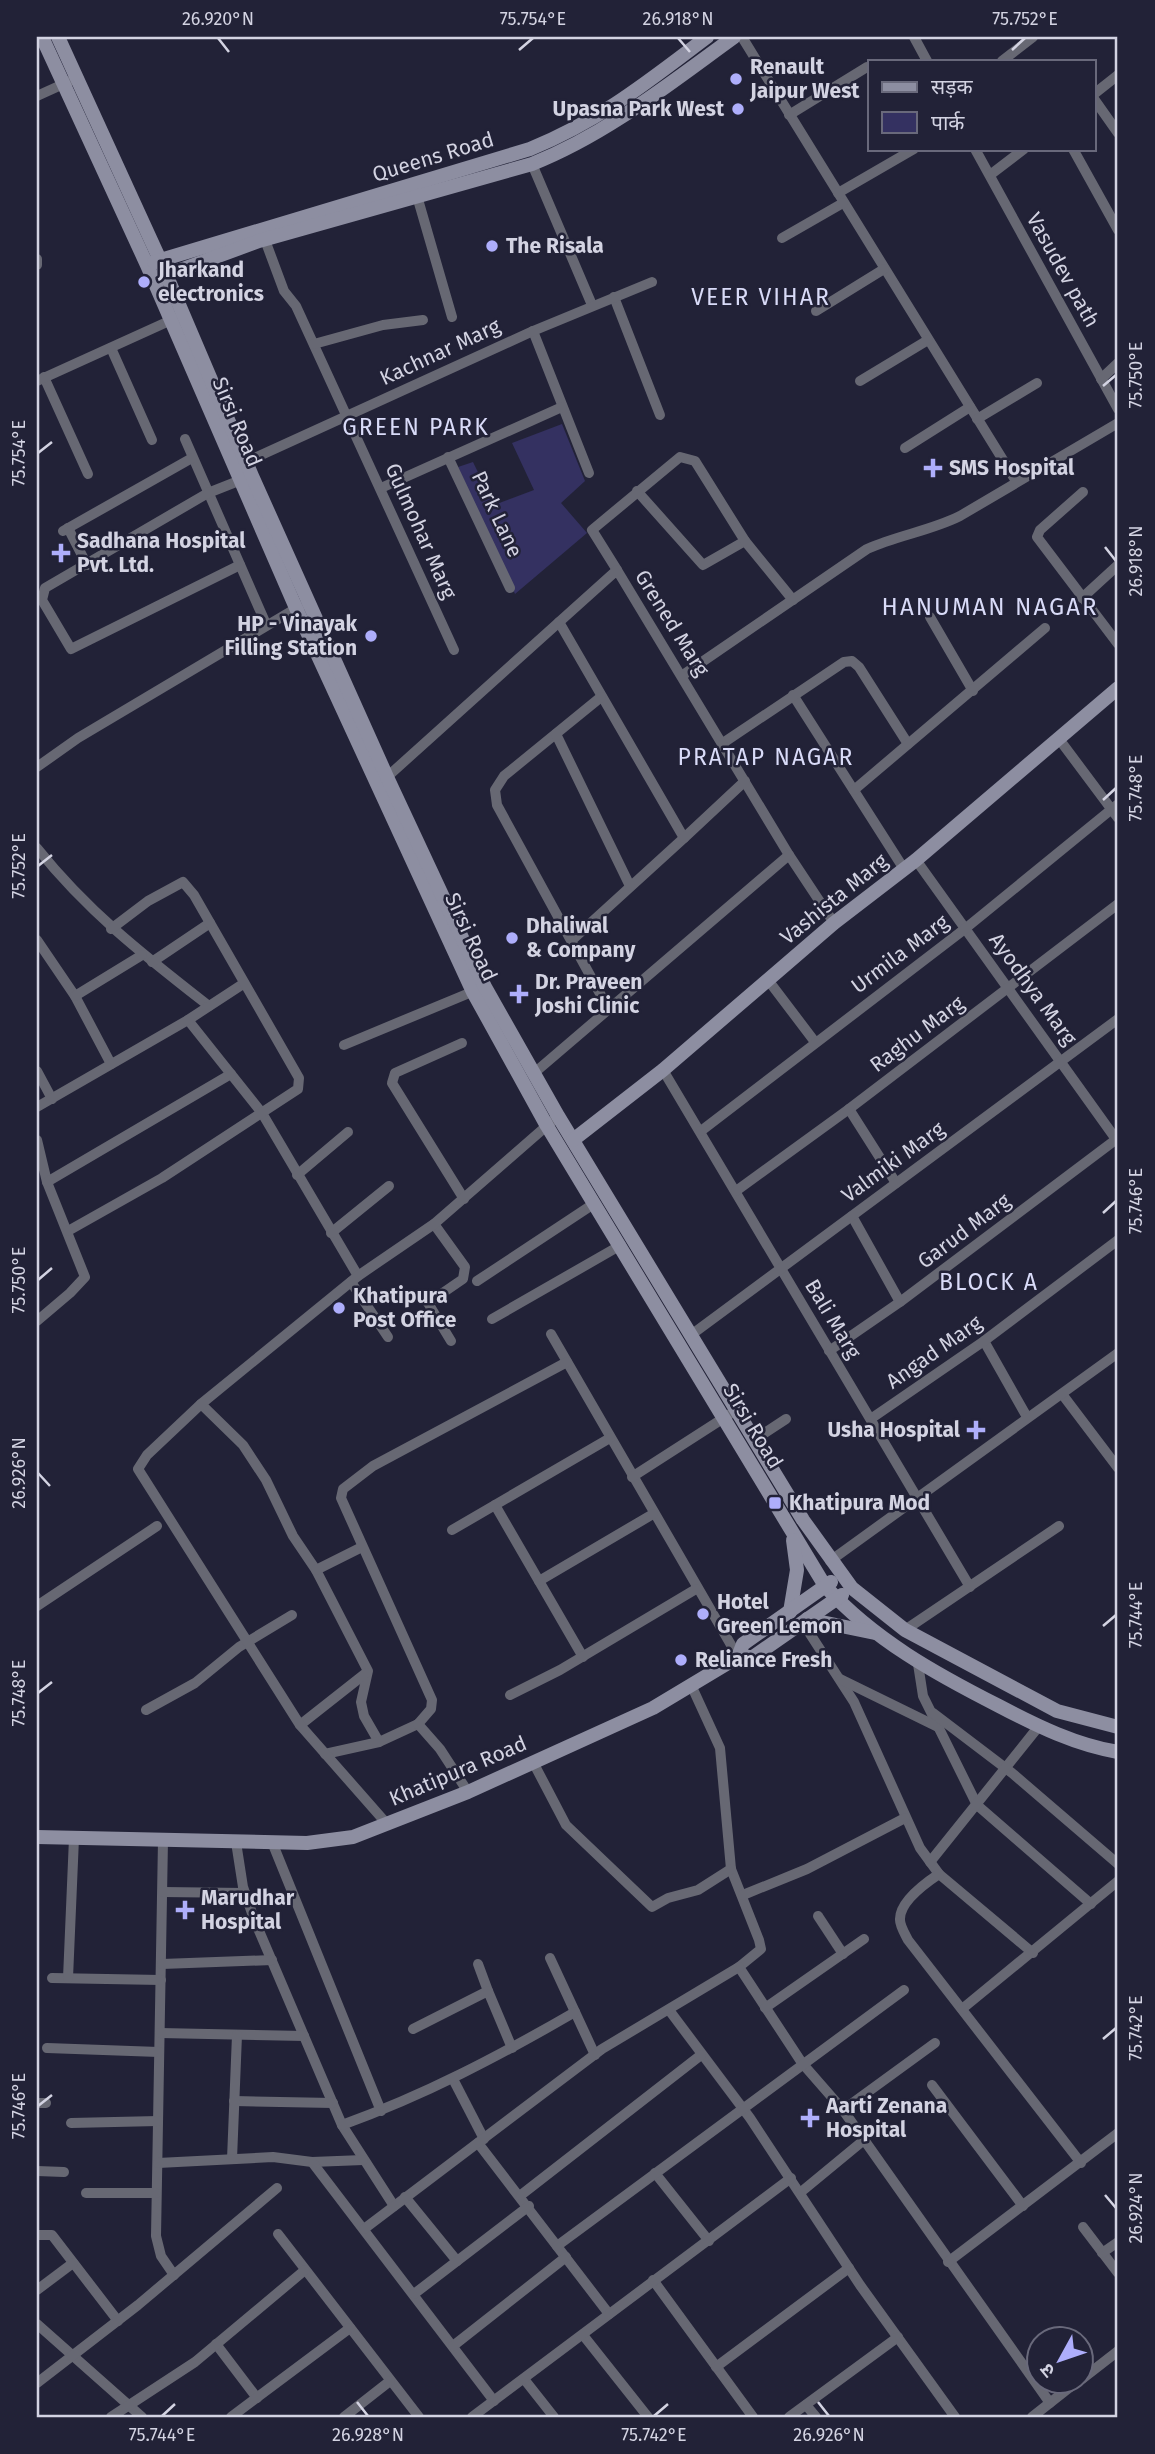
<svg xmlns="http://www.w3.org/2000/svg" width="1155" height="2454" viewBox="0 0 1155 2454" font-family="'Fira Sans','Noto Sans Devanagari',sans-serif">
  <rect width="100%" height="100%" fill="#222237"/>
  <path fill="#343161" d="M562,424L585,481L561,503L587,533L515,594L458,467L473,462L494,505L534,490L512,443Z"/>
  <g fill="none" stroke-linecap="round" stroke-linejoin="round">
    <g stroke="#676873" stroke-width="10">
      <path d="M742,37L1016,481"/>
      <path d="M914,37L927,61"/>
      <path d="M1002,61L1033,37"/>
      <path d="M1094,94L1118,75"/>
      <path d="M37,96L70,81"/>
      <path d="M1094,99L1118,133"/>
      <path d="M789,115L867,67"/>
      <path d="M975,149L1118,409"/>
      <path d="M1073,149L1118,230"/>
      <path d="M532,164L592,305"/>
      <path d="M990,175L1024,149"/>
      <path d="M838,193L914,149"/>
      <path d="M417,196L452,317"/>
      <path d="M782,238L843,203"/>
      <path d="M265,240L284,291L296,306L454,650"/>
      <path d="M37,259V265"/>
      <path d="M614,297L660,415"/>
      <path d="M816,311L884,269"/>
      <path d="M533,331L589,473"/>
      <path d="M314,344L383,325L423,320"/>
      <path d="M111,348L152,440"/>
      <path d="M44,377L88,474"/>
      <path d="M1101,379L1118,363"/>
      <path d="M37,381L178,317"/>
      <path d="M860,381L928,340"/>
      <path d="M977,419L1037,383"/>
      <path d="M185,439L266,624"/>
      <path d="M905,448L970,407"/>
      <path d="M448,457L510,588"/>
      <path d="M246,462L533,331L652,282"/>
      <path d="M381,488L562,407"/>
      <path d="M637,491L703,565L745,541"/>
      <path d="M1083,492L1040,530L1037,537L1118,644"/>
      <path d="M68,528L87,565"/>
      <path d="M63,531L192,458"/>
      <path d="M240,565L71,649L42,600L45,588L208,493L246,478"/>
      <path d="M617,570L592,530L680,457L695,461L745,541L793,600"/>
      <path d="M1082,598L1118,565"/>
      <path d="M930,617L973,691"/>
      <path d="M559,622L684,838L572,940"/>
      <path d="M683,675L867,549C898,535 930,531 960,516L1118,423"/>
      <path d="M793,695L904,869"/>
      <path d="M601,697L504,776L495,790L497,805L609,1010"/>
      <path d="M556,734L630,886"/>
      <path d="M1059,739L1118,818"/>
      <path d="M723,743L844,662L852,661L859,667L908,744"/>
      <path d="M37,767L78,738L300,606"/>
      <path d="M387,777L617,570L789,855L834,923"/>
      <path d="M854,790L1045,628"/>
      <path d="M684,838L745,781"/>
      <path d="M37,848C88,912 145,956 209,1006"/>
      <path d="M916,860L1118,1142"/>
      <path d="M37,940L75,996L111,1064"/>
      <path d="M152,962L210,923"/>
      <path d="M768,980L815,1042"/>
      <path d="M75,996L142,955"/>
      <path d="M188,1020L262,1113L358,1276"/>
      <path d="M462,1043L395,1073L392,1083L464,1199"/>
      <path d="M344,1045L479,989"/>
      <path d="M663,1070L970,1587"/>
      <path d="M37,1071L52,1099"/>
      <path d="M533,1074L789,855"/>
      <path d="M37,1107L188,1020L243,984"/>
      <path d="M849,1109L896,1183"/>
      <path d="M701,1131L966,928L1118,804"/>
      <path d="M37,1140L47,1182L85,1277L70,1293L37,1321"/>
      <path d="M297,1175L348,1132"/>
      <path d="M47,1182L231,1074"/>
      <path d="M736,1191L849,1109L1118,904"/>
      <path d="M852,1216L900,1302"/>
      <path d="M434,1224L465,1267L463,1279L428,1303L451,1341"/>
      <path d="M68,1231L162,1178L298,1089L299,1078L194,895L183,882L148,901L111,929"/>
      <path d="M331,1233L389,1186"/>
      <path d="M477,1281L595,1203"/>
      <path d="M351,1282L388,1337"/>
      <path d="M492,1319L621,1245"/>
      <path d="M551,1334L738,1657"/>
      <path d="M691,1335L1118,1019"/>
      <path d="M984,1341L1027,1417"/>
      <path d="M829,1351L900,1302L1118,1138"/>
      <path d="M1062,1394L1118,1468"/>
      <path d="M201,1404L243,1445L266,1480L293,1536L316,1570L368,1671L361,1702L364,1716L379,1742"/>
      <path d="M872,1418L984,1341L1118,1240"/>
      <path d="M754,1440L786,1419"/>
      <path d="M632,1477L730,1414"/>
      <path d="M495,1505L583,1657"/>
      <path d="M452,1530L610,1438"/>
      <path d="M830,1561L1118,1353"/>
      <path d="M316,1570L362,1547"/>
      <path d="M539,1581L653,1514"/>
      <path d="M37,1606L157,1526"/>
      <path d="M803,1623L854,1702L920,1848L939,1874L1033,1953"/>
      <path d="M905,1630L1059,1526"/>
      <path d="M918,1664L923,1696L977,1805L1091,1904"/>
      <path d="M840,1679L938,1727"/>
      <path d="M692,1687L720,1748L731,1869L759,1940L761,1949L739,1967L802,2063L843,2110L1050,2403"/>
      <path d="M510,1695L560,1670L696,1589"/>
      <path d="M146,1710L195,1683L239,1647L292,1615"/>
      <path d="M933,1713L1012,1773L1118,1864"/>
      <path d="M300,1725L366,1673"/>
      <path d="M325,1754L379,1742L418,1724"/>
      <path d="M533,1762L566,1825L652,1907L668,1898L698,1890L731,1869"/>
      <path d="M468,1792L440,1749L418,1724L431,1709L432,1700L341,1498L343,1489L373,1466L567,1362"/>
      <path d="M387,1824L300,1725L138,1469L147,1455L201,1404L358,1276L434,1224L558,1116"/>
      <path d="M163,1840L156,2236L161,2256L174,2275"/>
      <path d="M236,1842L243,1887L254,1919L342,2125L394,2206"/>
      <path d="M272,1842L381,2111"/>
      <path d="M930,1862L1039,1726"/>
      <path d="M939,1874C927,1882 899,1902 900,1920C900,1926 905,1934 908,1940L1081,2163"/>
      <path d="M163,1892L245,1893"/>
      <path d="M743,1895L807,1869L905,1818"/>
      <path d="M818,1916L843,1954"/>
      <path d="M550,1958L595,2055"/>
      <path d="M162,1964L272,1960"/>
      <path d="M478,1964L488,1991"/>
      <path d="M52,1978L161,1980"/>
      <path d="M68,1978L74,1838"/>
      <path d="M765,2008L864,1939"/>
      <path d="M962,2009L1118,1881"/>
      <path d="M669,2010L750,2118L860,2285L955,2417"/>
      <path d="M413,2029L488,1991L512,2048"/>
      <path d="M160,2033L304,2036"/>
      <path d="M47,2048L159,2052"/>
      <path d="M453,2079L484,2139"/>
      <path d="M932,2085L1023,2206"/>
      <path d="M234,2101L333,2103"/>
      <path d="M37,2103H46"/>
      <path d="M843,2110L935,2043"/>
      <path d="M71,2123L158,2121"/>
      <path d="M342,2125C425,2095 499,2056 575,2012"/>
      <path d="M478,2143L609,2314"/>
      <path d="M232,2159L237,2035"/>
      <path d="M312,2162L363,2160"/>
      <path d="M158,2163L273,2157L312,2162L494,2401"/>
      <path d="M37,2171L64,2172"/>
      <path d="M655,2173L709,2241"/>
      <path d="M801,2192L864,2140"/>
      <path d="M86,2193H156"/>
      <path d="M521,2195L701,2055"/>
      <path d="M405,2197L457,2261"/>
      <path d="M1083,2227L1118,2273"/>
      <path d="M364,2229L602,2049L739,1967"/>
      <path d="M278,2234L419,2417"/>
      <path d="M37,2235H52L118,2321"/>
      <path d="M557,2246L904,1990"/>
      <path d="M1102,2253L1118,2242"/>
      <path d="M948,2262L1118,2133"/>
      <path d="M653,2280L753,2417"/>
      <path d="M37,2290L73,2263"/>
      <path d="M414,2294L529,2206"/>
      <path d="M37,2324L142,2417"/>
      <path d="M583,2335L648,2417"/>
      <path d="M216,2344L257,2398"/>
      <path d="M453,2346L566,2257"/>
      <path d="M716,2367L849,2268"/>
      <path d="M524,2379L554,2417"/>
      <path d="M1082,2379L1118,2351"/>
      <path d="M37,2383L138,2305L277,2188"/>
      <path d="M806,2405L816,2417"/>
      <path d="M111,2417L195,2362L305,2270"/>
      <path d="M231,2417L350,2328"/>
      <path d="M344,2417L390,2381"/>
      <path d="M472,2417L791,2178"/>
      <path d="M789,2417L898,2337"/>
      <path d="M1032,2417L1079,2380"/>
    </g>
    <g stroke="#8d8ea1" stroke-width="14">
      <path d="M42,37L147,265L296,608L473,992L547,1126L825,1586C874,1640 936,1674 999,1706C1037,1726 1076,1745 1118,1752"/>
      <path d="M58,37L160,260L252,476L387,777L485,987L558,1116L803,1520L852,1588L905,1630L1057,1711L1118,1727"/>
      <path d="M154,262L530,149C602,119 646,83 707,37"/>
      <path d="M161,277L259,241L532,164C607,134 669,84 734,37"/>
      <path d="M573,1140L663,1070L834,923L916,860L1118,688"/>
      <path d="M790,1612L797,1570L793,1540"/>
      <path d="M807,1619L875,1633"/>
      <path d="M738,1657L743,1644L831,1582"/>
      <path d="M37,1837L307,1843L353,1837L468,1792L653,1708L738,1657H753L842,1595"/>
    </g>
  </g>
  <path fill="none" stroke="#d3d3e2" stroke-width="2.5" d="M218,38L229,52M678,38L690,52M519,50L533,38M1012,50L1025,38M1103,386L1116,375M38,453L52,442M1105,547L1116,561M1103,800L1116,788M38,866L52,855M1103,1213L1116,1201M38,1280L52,1268M38,1473L50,1486M1103,1626L1116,1615M38,1693L52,1682M1103,2039L1116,2028M38,2106L52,2095M1105,2195L1116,2208M357,2402L368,2416M818,2402L829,2416M162,2416L175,2404M654,2416L668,2404"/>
  <g fill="#aeaefb" stroke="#222237" stroke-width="2.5">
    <circle cx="736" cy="79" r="7"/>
    <circle cx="738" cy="109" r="7"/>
    <circle cx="492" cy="246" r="7"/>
    <circle cx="144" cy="282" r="7"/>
    <path d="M929.5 457.5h7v7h7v7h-7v7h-7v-7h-7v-7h7z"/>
    <path d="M57.5 542.5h7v7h7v7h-7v7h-7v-7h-7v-7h7z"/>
    <circle cx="371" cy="636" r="7"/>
    <circle cx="512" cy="938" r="7"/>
    <path d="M515.5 983.5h7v7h7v7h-7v7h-7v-7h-7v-7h7z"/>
    <circle cx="339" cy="1308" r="7"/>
    <path d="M972.5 1419.5h7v7h7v7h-7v7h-7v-7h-7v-7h7z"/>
    <rect x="768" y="1496" width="14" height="14" rx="3.5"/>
    <circle cx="703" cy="1614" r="7"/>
    <circle cx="681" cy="1660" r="7"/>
    <path d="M181.5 1899.5h7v7h7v7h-7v7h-7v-7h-7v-7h7z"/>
    <path d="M806.5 2107.5h7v7h7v7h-7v7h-7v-7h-7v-7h7z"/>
  </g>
  <g text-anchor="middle" stroke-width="5" stroke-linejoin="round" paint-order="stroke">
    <g font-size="21" font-weight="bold" fill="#d3d3e2" stroke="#222237" text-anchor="start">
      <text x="750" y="74">Renault<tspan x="750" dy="24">Jaipur West</tspan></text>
      <text x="724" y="116" text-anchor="end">Upasna Park West</text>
      <text x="506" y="253">The Risala</text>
      <text x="158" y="277">Jharkand<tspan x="158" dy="24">electronics</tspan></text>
      <text x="949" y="475">SMS Hospital</text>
      <text x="77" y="548">Sadhana Hospital<tspan x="77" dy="24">Pvt. Ltd.</tspan></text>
      <text x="357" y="631" text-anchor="end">HP - Vinayak<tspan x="357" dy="24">Filling Station</tspan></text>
      <text x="526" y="933">Dhaliwal<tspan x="526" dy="24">&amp; Company</tspan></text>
      <text x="535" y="989">Dr. Praveen<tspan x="535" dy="24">Joshi Clinic</tspan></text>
      <text x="353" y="1303">Khatipura<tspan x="353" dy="24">Post Office</tspan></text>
      <text x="960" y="1437" text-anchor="end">Usha Hospital</text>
      <text x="789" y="1510">Khatipura Mod</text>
      <text x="717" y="1609">Hotel<tspan x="717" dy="24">Green Lemon</tspan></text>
      <text x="695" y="1667">Reliance Fresh</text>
      <text x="201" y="1905">Marudhar<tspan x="201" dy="24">Hospital</tspan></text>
      <text x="826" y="2113">Aarti Zenana<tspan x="826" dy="24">Hospital</tspan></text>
    </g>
    <g font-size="21" fill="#d3d3e2" stroke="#222237">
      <text transform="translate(433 157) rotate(-17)" y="7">Queens Road</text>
      <text transform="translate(1063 270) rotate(61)" y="7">Vasudev path</text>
      <text transform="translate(440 352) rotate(-25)" y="7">Kachnar Marg</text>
      <text transform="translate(237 422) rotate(67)" y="7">Sirsi Road</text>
      <text transform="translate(497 514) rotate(65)" y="7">Park Lane</text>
      <text transform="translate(421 531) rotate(66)" y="7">Gulmohar Marg</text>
      <text transform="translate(672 623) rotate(58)" y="7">Grened Marg</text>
      <text transform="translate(834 899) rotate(-39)" y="7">Vashista Marg</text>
      <text transform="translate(471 937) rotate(65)" y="7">Sirsi Road</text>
      <text transform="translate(900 954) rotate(-37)" y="7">Urmila Marg</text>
      <text transform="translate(1033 989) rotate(54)" y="7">Ayodhya Marg</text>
      <text transform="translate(917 1034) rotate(-37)" y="7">Raghu Marg</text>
      <text transform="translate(893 1162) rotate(-36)" y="7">Valmiki Marg</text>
      <text transform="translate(964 1231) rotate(-37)" y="7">Garud Marg</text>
      <text transform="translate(833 1319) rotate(59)" y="7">Bali Marg</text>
      <text transform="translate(934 1352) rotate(-35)" y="7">Angad Marg</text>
      <text transform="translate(753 1426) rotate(59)" y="7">Sirsi Road</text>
      <text transform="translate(458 1771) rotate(-23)" y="7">Khatipura Road</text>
    </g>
    <g font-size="23" letter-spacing="2" fill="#d9dbf8" stroke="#222237">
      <text x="761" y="305">VEER VIHAR</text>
      <text x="416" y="435">GREEN PARK</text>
      <text x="766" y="765">PRATAP NAGAR</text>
      <text x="989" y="1290">BLOCK A</text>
    </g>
    <g font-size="24" letter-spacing="2" fill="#d9dbf8" stroke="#222237">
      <text x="990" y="615">HANUMAN NAGAR</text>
    </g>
  </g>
  <rect width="1155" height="2454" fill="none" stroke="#222237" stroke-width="77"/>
  <rect x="868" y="60" width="228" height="91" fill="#222237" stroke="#69697b" stroke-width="2"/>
  <rect x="882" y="82" width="35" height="10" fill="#8d8ea1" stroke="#69697b" stroke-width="2"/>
  <text x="931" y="94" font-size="21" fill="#d3d3e2">सड़क</text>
  <rect x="882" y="112" width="35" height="21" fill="#343161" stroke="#69697b" stroke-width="2"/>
  <text x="931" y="130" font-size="21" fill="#d3d3e2">पार्क</text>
  <g transform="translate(1060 2360) rotate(230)"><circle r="33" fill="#222237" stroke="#69697b" stroke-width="2"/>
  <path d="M0-5L12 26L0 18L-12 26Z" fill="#aeaefb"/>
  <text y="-10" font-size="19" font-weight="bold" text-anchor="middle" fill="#d3d3e2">उ</text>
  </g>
  <rect x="38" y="38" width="1078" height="2378" fill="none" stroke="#d3d3e2" stroke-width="2.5"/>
  <g font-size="18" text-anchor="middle" fill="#d3d3e2">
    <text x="218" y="25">26.920°N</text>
    <text x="533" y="25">75.754°E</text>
    <text x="678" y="25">26.918°N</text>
    <text x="1025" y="25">75.752°E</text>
    <text transform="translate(1136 375) rotate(-90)" y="6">75.750°E</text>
    <text transform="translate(19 453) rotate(-90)" y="6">75.754°E</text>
    <text transform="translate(1136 561) rotate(-90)" y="6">26.918°N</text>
    <text transform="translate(1136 788) rotate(-90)" y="6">75.748°E</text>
    <text transform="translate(19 866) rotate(-90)" y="6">75.752°E</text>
    <text transform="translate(1136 1201) rotate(-90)" y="6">75.746°E</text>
    <text transform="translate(19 1280) rotate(-90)" y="6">75.750°E</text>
    <text transform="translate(19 1473) rotate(-90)" y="6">26.926°N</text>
    <text transform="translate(1136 1615) rotate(-90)" y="6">75.744°E</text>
    <text transform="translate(19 1693) rotate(-90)" y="6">75.748°E</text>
    <text transform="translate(1136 2028) rotate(-90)" y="6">75.742°E</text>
    <text transform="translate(19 2106) rotate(-90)" y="6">75.746°E</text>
    <text transform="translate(1136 2208) rotate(-90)" y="6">26.924°N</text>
    <text x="162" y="2441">75.744°E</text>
    <text x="368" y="2441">26.928°N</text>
    <text x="654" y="2441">75.742°E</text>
    <text x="829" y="2441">26.926°N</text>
  </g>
</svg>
